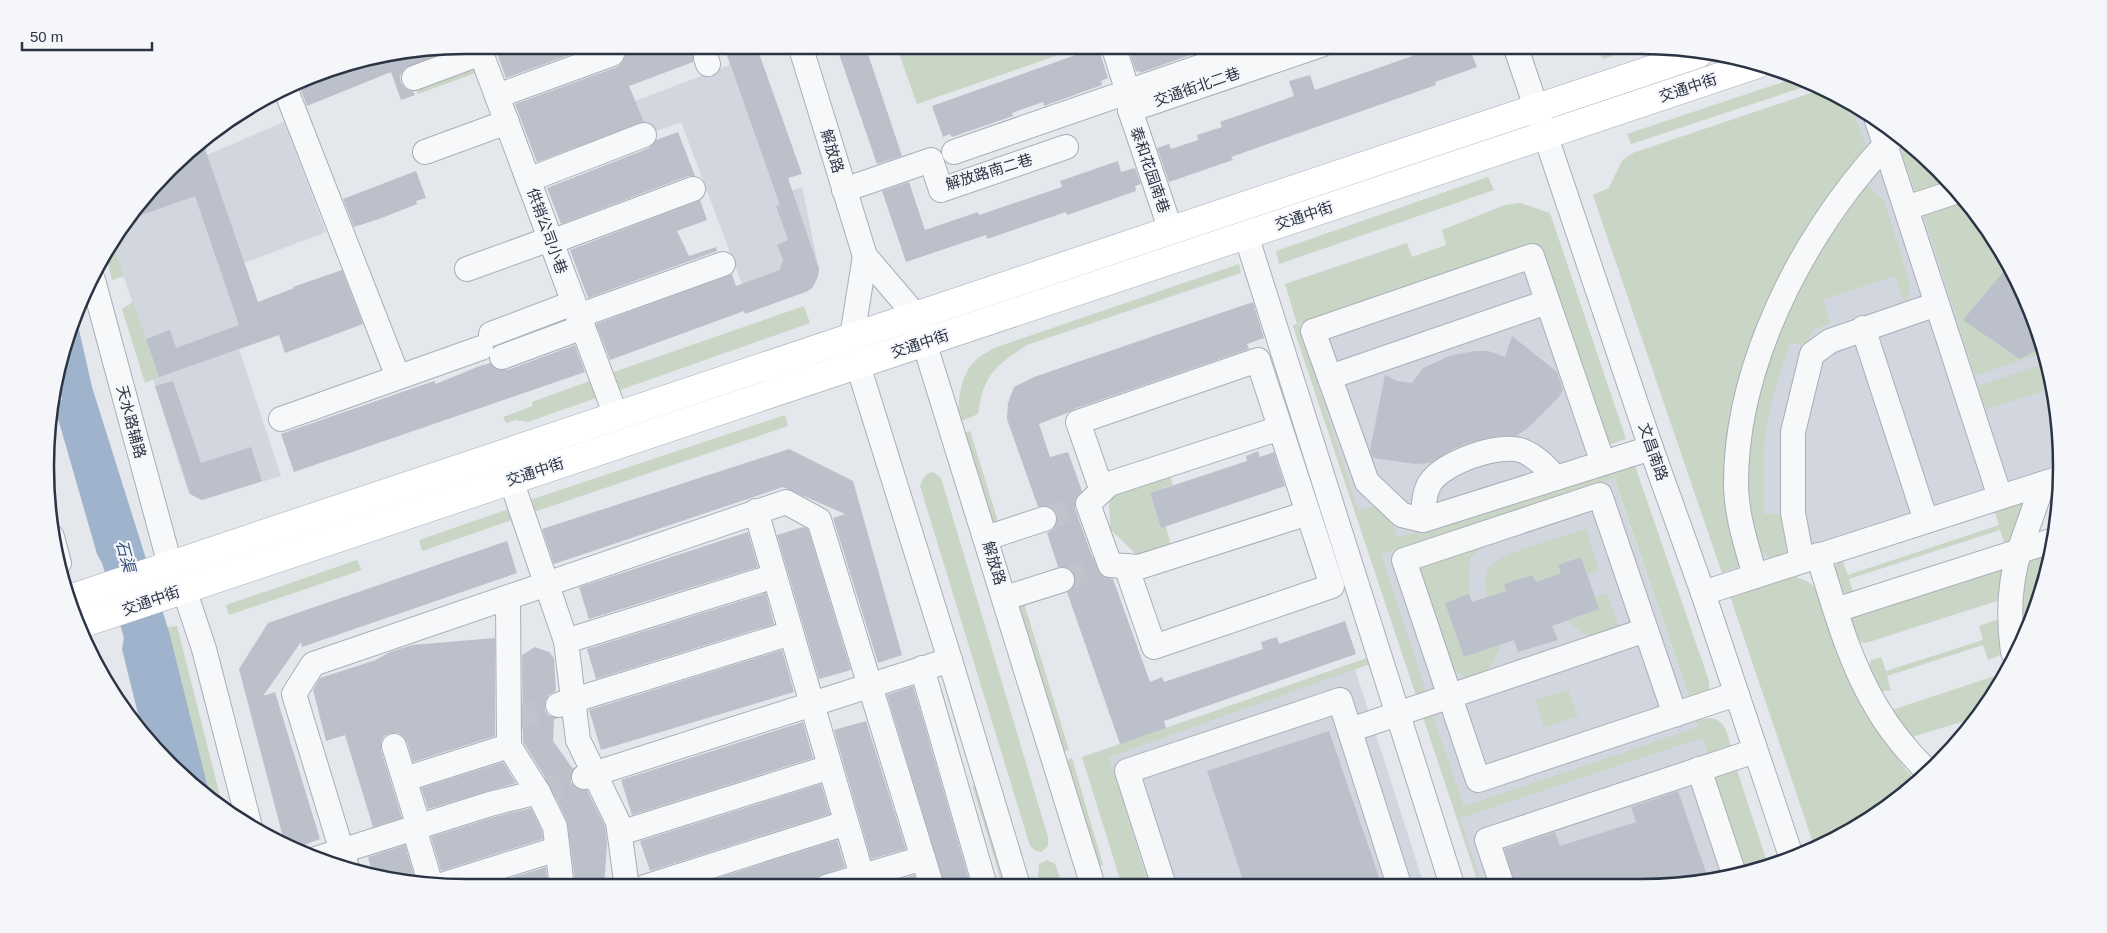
<svg xmlns="http://www.w3.org/2000/svg" width="2107" height="933" viewBox="0 0 2107 933" font-family="Arial,'Noto Sans SC',sans-serif">
  <rect width="100%" height="100%" fill="#e4e7ec"/>
  <g fill="#d2d6de">
    <path d="M730,65L777,196L802,187L819,269L818,276L813,287L808,291L752,311L681,122L649,134L635,101Z"/>
    <path d="M1823,89L1851,102L1919,150L1975,210L2019,280L2048,358L2061,439L2060,464L1722,573L1593,195L1609,188L1622,161L1633,153Z"/>
    <path d="M284,122L326,232L244,263L271,338L239,349L281,476L202,500L190,494L186,485L153,379L158,376L112,243L182,158L207,155Z"/>
    <path d="M1533,243L1699,727L1744,871L1696,884L1479,885L1293,326Z"/>
    <path d="M1353,663L1424,885L1149,886L1106,749Z"/>
  </g>
  <g fill="#c9d6c5">
    <path d="M896,45H912L914,49L925,45H1087L917,104Z"/>
    <path d="M1597,45H1643L1603,59Z"/>
    <path d="M476,60L481,71L418,94L414,84Z"/>
    <path d="M1798,77L1813,84L1631,144L1627,134Z"/>
    <path d="M1823,89L1849,101L1868,152L1737,398L1746,563L1722,573L1593,195L1609,188L1622,161L1633,153Z"/>
    <path d="M1906,141L1919,150L1951,184L1916,192L1902,154Z"/>
    <path d="M1488,177L1494,190L1279,264L1276,251Z"/>
    <path d="M1869,186L1885,202L1910,285L1908,299L1903,301L1895,276L1823,299L1830,323L1813,330L1806,345L1790,343C1780,371 1771,400 1766,429C1762,457 1764,486 1764,514H1782L1786,553L1777,557L1769,558L1759,549L1744,491L1749,435L1766,364L1810,263L1861,187Z"/>
    <path d="M1963,198L1975,210L2009,265L1963,320L2019,358L2035,351L2037,355L1975,376L1924,216L1929,209Z"/>
    <path d="M1520,203L1550,213L1626,439L1603,447L1533,243L1298,324L1358,510L1387,503L1397,538L1610,468L1632,457L1709,681V690L1690,700L1614,478L1381,554L1428,698L1418,701L1293,326L1297,324L1285,284L1407,243L1412,257L1446,245L1442,230L1505,205Z"/>
    <path d="M112,243L124,276L112,280L105,252Z"/>
    <path d="M1239,264L1241,273L1027,345C994,367 984,374 978,414L957,423C959,403 959,377 974,362C980,355 989,351 997,347Z"/>
    <path d="M133,302L159,377L145,383L122,309Z"/>
    <path d="M804,306L810,323L620,390L615,385L611,373Z"/>
    <path d="M2041,365L2049,389L1985,410L1978,386Z"/>
    <path d="M595,379L599,397L528,422L516,420L506,423L503,417L533,406L532,402Z"/>
    <path d="M785,415L788,426L534,512L530,500Z"/>
    <path d="M970,431L1000,528L990,531L960,434Z"/>
    <path d="M933,472L941,478L1048,837V846L1041,852L1036,851L1030,846L920,486C923,479 924,474 933,472Z"/>
    <path d="M1169,473L1173,485L1150,493L1161,528L1166,526L1171,546L1138,556L1110,529L1109,497L1115,491Z"/>
    <path d="M2024,502L2017,541L2005,545L2000,530L1849,579L1854,595L1842,592L1833,568L1842,560L1848,575L1999,525L1994,510Z"/>
    <path d="M509,509L512,520L422,551L419,540Z"/>
    <path d="M1586,529L1599,570L1588,575L1581,557L1558,565L1561,573L1536,582L1532,575L1504,584L1506,591L1487,597C1486,589 1484,574 1489,567C1500,552 1565,536 1586,529Z"/>
    <path d="M1481,546L1470,559L1469,594L1445,603L1464,657L1501,644L1490,668L1481,679C1468,680 1463,678 1453,668L1419,567Z"/>
    <path d="M2052,548L2040,602L2021,637L2026,565L2031,554Z"/>
    <path d="M357,560L362,570L229,615L226,605Z"/>
    <path d="M2005,566L2003,599L1866,643L1859,642L1851,619L1853,613Z"/>
    <path d="M1790,576C1809,579 1814,586 1826,601L1871,722L1906,770L1917,781L1897,801L1815,849L1730,596Z"/>
    <path d="M1607,593L1619,627L1590,638L1568,621L1599,609L1595,597Z"/>
    <path d="M1024,603L1069,750L1058,754L1013,606Z"/>
    <path d="M1996,620L2002,623L2003,654L1988,660L1983,645L1887,676L1891,691H1879L1868,668L1871,660L1881,657L1886,671L1983,640L1979,626Z"/>
    <path d="M177,626L223,808L211,800L167,627Z"/>
    <path d="M1370,657L1373,663L1109,757L1149,886H1122L1082,757Z"/>
    <path d="M2001,674L1978,717L1912,737H1906L1892,710Z"/>
    <path d="M1568,690L1578,716L1544,728L1535,700Z"/>
    <path d="M1430,708L1464,806L1698,727L1696,721C1725,711 1726,731 1733,752L1710,760L1702,738L1460,818L1482,885H1479L1421,711Z"/>
    <path d="M1072,758L1103,865L1099,867L1061,762Z"/>
    <path d="M1736,767L1768,865L1744,871L1714,775Z"/>
    <path d="M972,785L983,793L1008,881L1002,884Z"/>
    <path d="M1047,860L1055,864L1063,886H1041L1038,875L1039,864Z"/>
  </g>
  <path fill="#9fb4cc" d="M77,321L92,387L170,635L211,800L189,784L141,726L122,649L124,638L102,563L97,554L55,408L62,399L59,388L53,385Z"/>
  <g fill="#bbc0ca">
    <path d="M494,45H597L506,78Z"/>
    <path d="M622,45H702L695,49L693,55V62L629,86L644,122L537,162L515,104L617,67L622,63L625,57V50Z"/>
    <path d="M710,45H756L802,174L788,178L819,269L818,276L813,287L808,291L745,314L744,311L610,360L596,324L732,274L736,286L780,270L783,259L777,245L788,240L776,206L780,205L725,50L718,52Z"/>
    <path d="M836,45H865L902,156L877,164Z"/>
    <path d="M1127,45H1212L1213,47L1140,73L1139,71L1136,72Z"/>
    <path d="M1422,45H1468L1477,67L1435,82L1436,85L1231,157L1233,160L1169,182L1157,148L1169,144L1171,149L1198,140L1197,135L1222,127L1220,122L1294,96L1289,81L1310,75L1315,90L1424,52Z"/>
    <path d="M452,47V49L404,69L400,76L401,83L406,89L413,91L415,95L401,100L391,72L307,106L298,82L331,67Z"/>
    <path d="M1098,47L1108,78L1101,81L1102,85L1044,106L1043,102L1012,113L1013,116L952,137L950,134L943,137L932,106Z"/>
    <path d="M678,132L695,176H688L561,224L547,188L649,148L656,140Z"/>
    <path d="M202,140L258,302L294,288L293,287L342,270L363,324L285,353L279,335L159,377L146,339L170,330L176,348L239,325L195,196L133,218L189,149Z"/>
    <path d="M1118,161L1121,172L1135,168L1141,184L1135,186L1136,191L1067,215L1066,212L987,239L986,235L906,262L882,191L909,182L925,230L978,212L979,215L1062,187L1060,181Z"/>
    <path d="M416,171L426,198L416,201L417,204L379,219L354,227L343,199Z"/>
    <path d="M700,200L707,220L677,231L689,256L716,247L717,251L588,298L570,250Z"/>
    <path d="M2009,265L2019,280L2042,342L2035,351L2020,359L1963,320Z"/>
    <path d="M1253,302L1264,338L1247,344L1249,349L1074,409L1067,413L1039,424L1050,457L1068,452L1082,491L1075,500V509L1097,570L1102,576L1113,579L1150,682L1162,677L1164,682L1263,649L1261,642L1277,637L1279,644L1345,621L1356,654L1164,721L1166,728L1120,744L1067,592L1072,589L1075,583V575L1071,570L1065,567H1058L1047,533L1055,528L1057,522V515L1054,509L1047,506L1038,507L1007,419L1008,403L1014,387L1034,377Z"/>
    <path d="M1512,336L1557,372L1563,390L1558,398L1528,428L1516,436H1499L1468,443L1453,449L1430,463L1415,464L1373,458L1370,450L1385,375L1397,381L1412,383L1423,368L1452,355L1476,351H1488L1505,357Z"/>
    <path d="M575,345L585,372L294,472L281,434L434,381L436,384L477,367L490,363L499,370H507Z"/>
    <path d="M173,381L201,463L251,447L262,481L202,500L190,494L155,386Z"/>
    <path d="M789,449L853,481L902,655L878,663L833,518L845,514L783,487L554,564L542,529Z"/>
    <path d="M1258,451L1260,457L1274,452L1285,486L1161,528L1150,493L1247,461L1246,456Z"/>
    <path d="M803,527L808,529L851,670L819,679L777,535Z"/>
    <path d="M748,532L758,567L589,619L579,587Z"/>
    <path d="M507,541L517,573L302,647L301,642L263,696L275,692L320,839L293,849L285,845L239,669L268,623Z"/>
    <path d="M1581,557L1599,609L1552,626L1558,640L1518,652L1514,640L1464,657L1445,603L1469,594L1472,602L1506,591L1504,584L1532,575L1536,582L1561,573L1558,565Z"/>
    <path d="M766,593L774,624L596,679L587,649Z"/>
    <path d="M495,638V736L413,762L407,742L403,736L398,733H390L384,736L381,742V750L402,818L373,827L345,735L326,741L313,690L320,678L376,660L390,652L412,645Z"/>
    <path d="M535,647L549,652L554,658L556,691L548,695L545,702V710L548,715L554,718L553,741L573,769L571,775V782L575,787L581,790H587L605,826L607,843L604,888H576L567,821L550,785L523,742L522,655Z"/>
    <path d="M782,650L794,692L601,750L589,710Z"/>
    <path d="M913,686L921,713L971,886L945,887L887,695Z"/>
    <path d="M866,721L906,849L871,859L834,730Z"/>
    <path d="M803,722L813,758L632,815L621,780Z"/>
    <path d="M1329,731L1380,880L1363,885L1245,886L1207,771Z"/>
    <path d="M503,762L516,783L428,809L421,788Z"/>
    <path d="M821,784L830,814L650,871L640,841Z"/>
    <path d="M1678,791L1709,881L1696,884L1515,885L1504,849L1555,832L1560,846L1636,822L1631,807Z"/>
    <path d="M531,808L542,831L543,839L441,871L431,837L494,817Z"/>
    <path d="M837,840L845,867L816,877L813,887H689Z"/>
    <path d="M405,845L415,879L372,872L368,857Z"/>
    <path d="M546,867L548,888H478Z"/>
    <path d="M914,875L918,887H875Z"/>
  </g>
  <g fill="none" stroke-linecap="round" stroke-linejoin="round">
    <g stroke="#bfc3cb" stroke-width="24" stroke-dasharray="24 12" stroke-linecap="butt">
      <path d="M1044,519L1088,504"/>
      <path d="M1062,580L1110,565"/>
      <path d="M514,719L557,706"/>
      <path d="M538,792L584,777"/>
    </g>
    <g stroke="#a9aeb7" stroke-width="26">
      <g id="minor">
        <path d="M478,45L616,416"/>
        <path d="M800,45L865,256L916,316L1093,886"/>
        <path d="M1113,45L1128,92L1130,110L1171,231"/>
        <path d="M1515,45L1651,448L1703,593L1792,859"/>
        <path d="M706,58L708,64"/>
        <path d="M414,78L481,53"/>
        <path d="M285,88L398,377"/>
        <path d="M497,96L612,54"/>
        <path d="M1130,110L1321,45"/>
        <path d="M1877,120L2000,497"/>
        <path d="M425,152L507,122"/>
        <path d="M954,152L1263,45"/>
        <path d="M528,180L644,135"/>
        <path d="M844,190L931,160L941,190L1066,147"/>
        <path d="M1906,208L1958,191"/>
        <path d="M1246,235L1452,885"/>
        <path d="M551,242L693,189"/>
        <path d="M865,256L852,337L858,365L950,660L1018,886"/>
        <path d="M467,269L550,239"/>
        <path d="M93,280L170,565"/>
        <path d="M578,316L723,264"/>
        <path d="M1863,328L1926,521"/>
        <path d="M491,334L573,303"/>
        <path d="M502,357L583,327"/>
        <path d="M1330,377L1547,302"/>
        <path d="M281,419L481,348"/>
        <path d="M1280,428L1109,484L1088,504L1110,565L1139,567L1308,513"/>
        <path d="M1603,463L1532,256L1313,331L1367,482L1402,515L1423,520L1651,448"/>
        <path d="M511,480L566,641L578,740L618,822L627,888"/>
        <path d="M1102,491L1078,422L1258,360L1332,586L1154,647L1126,566"/>
        <path d="M756,511L862,876"/>
        <path d="M1423,520C1424,508 1423,494 1430,483C1443,462 1501,442 1523,451C1537,457 1546,467 1556,478"/>
        <path d="M52,537L59,563"/>
        <path d="M986,538L1044,519"/>
        <path d="M1818,555C1834,606 1849,662 1877,708C1891,732 1908,752 1927,771"/>
        <path d="M1802,561L1793,513V432L1812,354L1830,341L1937,304"/>
        <path d="M1755,576C1747,547 1737,518 1736,487C1735,381 1786,271 1849,188C1864,169 1879,150 1897,134"/>
        <path d="M184,589L204,649L250,827"/>
        <path d="M1703,593L2060,478"/>
        <path d="M508,598L509,746L538,792L555,827L562,888"/>
        <path d="M1005,598L1062,580"/>
        <path d="M1836,610L2054,540"/>
        <path d="M566,641L775,576"/>
        <path d="M2013,652C2008,617 2009,583 2020,549C2027,527 2036,506 2042,484"/>
        <path d="M922,668L985,886"/>
        <path d="M558,705L791,633"/>
        <path d="M1675,715L1600,495L1404,560L1478,780L1736,694"/>
        <path d="M1350,730L1646,630"/>
        <path d="M394,746L419,827"/>
        <path d="M1699,769L1734,874"/>
        <path d="M584,777L950,660"/>
        <path d="M405,779L509,746"/>
        <path d="M414,828L430,882"/>
        <path d="M620,833L830,767"/>
        <path d="M923,858L932,887"/>
        <path d="M316,859L490,804L538,792"/>
        <path d="M347,868L294,694L313,664L786,502L819,520L923,858L826,887"/>
        <path d="M445,884L557,849"/>
        <path d="M1502,885L1487,840L1755,751"/>
        <path d="M1164,886L1127,771L1340,700L1399,885"/>
        <path d="M645,887L846,823"/>
      </g>
    </g>
    <g stroke="#a3abb8" stroke-width="29">
      <g id="major">
        <path d="M72,598L1698,54"/>
        <path d="M81,624L1758,64"/>
      </g>
    </g>
    <use href="#minor" stroke="#f7f8fa" stroke-width="24"/>
    <use href="#major" stroke="#fff" stroke-width="28"/>
  </g>
  <g text-anchor="middle" stroke-width="4.5" stroke-linejoin="round" paint-order="stroke">
    <g font-size="15" fill="#2b3445" stroke="#f4f6f9">
      <text transform="translate(1197 87) rotate(-19)" y="5">交通街北二巷</text>
      <text transform="translate(1688 88) rotate(-18)" y="5">交通中街</text>
      <text transform="translate(832 151) rotate(73)" y="5">解放路</text>
      <text transform="translate(1150 170) rotate(71)" y="5">泰和花园南巷</text>
      <text transform="translate(989 172) rotate(-17)" y="5">解放路南二巷</text>
      <text transform="translate(1304 216) rotate(-18)" y="5">交通中街</text>
      <text transform="translate(547 231) rotate(70)" y="5">供销公司小巷</text>
      <text transform="translate(920 344) rotate(-18)" y="5">交通中街</text>
      <text transform="translate(131 422) rotate(75)" y="5">天水路辅路</text>
      <text transform="translate(1653 452) rotate(71)" y="5">文昌南路</text>
      <text transform="translate(535 472) rotate(-18)" y="5">交通中街</text>
      <text transform="translate(994 563) rotate(73)" y="5">解放路</text>
      <text transform="translate(151 601) rotate(-19)" y="5">交通中街</text>
    </g>
    <g font-size="16" font-style="italic" fill="#34527a" stroke="#f4f6f9">
      <text transform="translate(126 556) rotate(75)" y="6">石渠</text>
    </g>
  </g>
  <path d="M0 0H2107V933H0ZM466 54H1641A412 412 0 0 1 2053 466V467A412 412 0 0 1 1641 879H466A412 412 0 0 1 54 467V466A412 412 0 0 1 466 54Z" fill="#f4f6f9" fill-rule="evenodd"/>
  <path fill="none" stroke="#2b3445" stroke-width="2.5" d="M466 54H1641A412 412 0 0 1 2053 466V467A412 412 0 0 1 1641 879H466A412 412 0 0 1 54 467V466A412 412 0 0 1 466 54Z"/>
  <path d="M22 42v8h130v-8" fill="none" stroke="#2b3445" stroke-width="2.5"/>
  <text x="30" y="42" font-size="15" fill="#2b3445" stroke="#f4f6f9" stroke-width="4" paint-order="stroke">50 m</text>
</svg>
